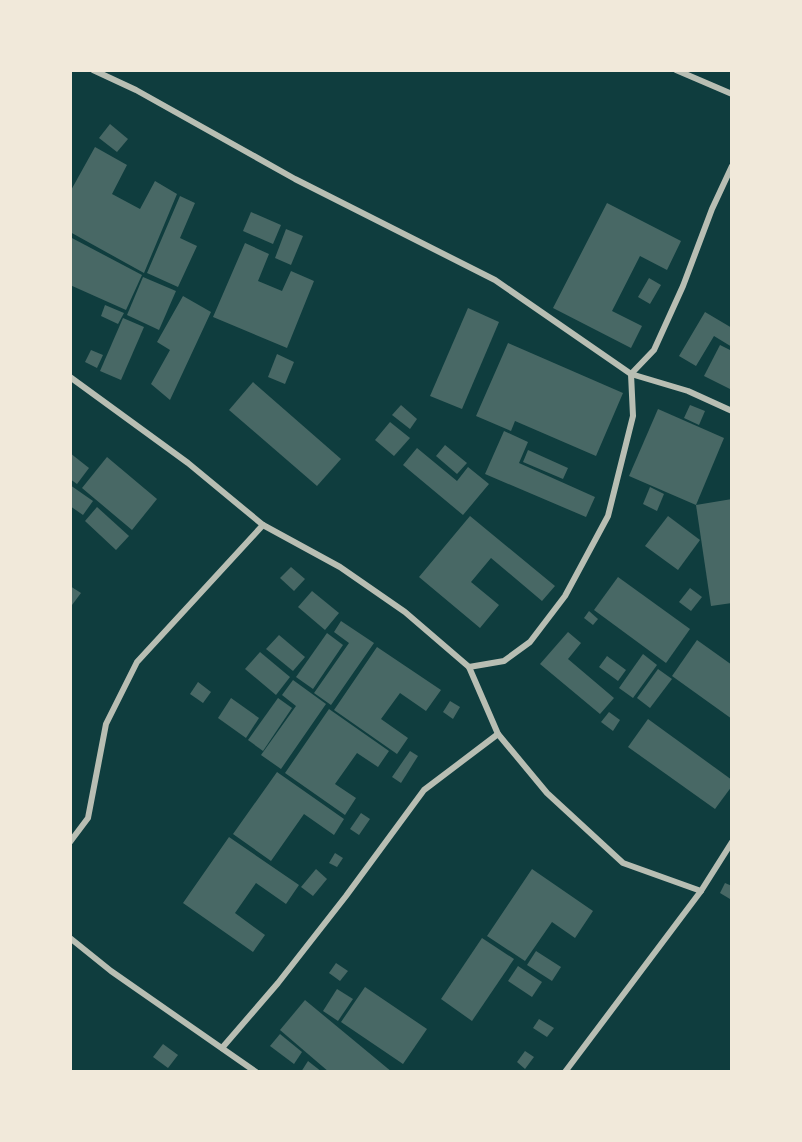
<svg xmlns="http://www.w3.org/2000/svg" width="802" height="1142" viewBox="0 0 802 1142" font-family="'Noto Sans',sans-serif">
  <rect width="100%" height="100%" fill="#0f3d3e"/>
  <g fill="#486865">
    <path d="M110,124L128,139L117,152L99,138Z"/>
    <path d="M95,147L127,165L112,194L140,209L155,181L177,194L144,273L70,232V192Z"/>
    <path d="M180,196L195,203L180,238L197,246L178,287L147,273Z"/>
    <path d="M607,203L681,241L667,270L640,256L612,311L642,326L631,348L553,308Z"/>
    <path d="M251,212L281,225L273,244L243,231Z"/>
    <path d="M286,229L303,236L291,265L275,258Z"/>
    <path d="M70,237L142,275L126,310L70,285Z"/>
    <path d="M245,243L269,254L258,281L282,291L291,271L314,281L287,348L213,317Z"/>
    <path d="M143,277L176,291L159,330L127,315Z"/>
    <path d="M649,278L661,285L650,304L638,297Z"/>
    <path d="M183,296L211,312L170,400L151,384L170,350L157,342Z"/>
    <path d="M105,305L124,313L118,324L101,316Z"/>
    <path d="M468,308L499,322L462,409L430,396Z"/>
    <path d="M705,312L732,328V347L714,336L696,366L679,356Z"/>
    <path d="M123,318L144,327L121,380L100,371Z"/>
    <path d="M508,343L623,393L596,456L515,421L511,431L476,416Z"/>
    <path d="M720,345L732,351V390L704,376Z"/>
    <path d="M91,350L103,355L97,368L85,362Z"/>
    <path d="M277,354L294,362L285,384L268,377Z"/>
    <path d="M253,382L341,459L317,486L229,410Z"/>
    <path d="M401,405L417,419L410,429L392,415Z"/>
    <path d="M690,405L705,411L699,425L684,418Z"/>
    <path d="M658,409L724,438L696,505L629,476Z"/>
    <path d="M390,422L410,438L394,456L375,440Z"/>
    <path d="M504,431L528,442L519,463L595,497L586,517L485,474Z"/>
    <path d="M445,445L467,463L457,474L436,456Z"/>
    <path d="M417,448L457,481L468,467L489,484L463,515L403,465Z"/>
    <path d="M528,450L568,468L563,479L523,462Z"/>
    <path d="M70,453L89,468L77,484L70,479Z"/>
    <path d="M107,457L157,499L132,530L82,488Z"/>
    <path d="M70,485L93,501L83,515L70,506Z"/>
    <path d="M650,487L664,494L657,511L643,504Z"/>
    <path d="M732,499V603L711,606L696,505Z"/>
    <path d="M97,507L129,536L116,550L85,521Z"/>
    <path d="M470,516L555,586L542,601L491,558L471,582L499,605L480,628L419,577Z"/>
    <path d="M668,516L700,540L678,570L645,546Z"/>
    <path d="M291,567L305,579L294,591L280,578Z"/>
    <path d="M618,577L690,629L666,663L594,610Z"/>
    <path d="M70,586L81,593L72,605L70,604Z"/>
    <path d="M690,588L702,597L691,611L679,602Z"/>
    <path d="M312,591L339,613L325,630L298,607Z"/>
    <path d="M589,611L598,619L593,625L584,618Z"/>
    <path d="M341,621L374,643L331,705L314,693L349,643L334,632Z"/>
    <path d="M568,632L581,643L568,659L614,698L600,714L540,664Z"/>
    <path d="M327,633L343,645L313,689L296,677Z"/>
    <path d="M279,635L305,657L293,671L266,649Z"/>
    <path d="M697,640L732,665V719L672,676Z"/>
    <path d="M377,647L441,690L426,711L400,693L381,719L408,738L397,754L334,710Z"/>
    <path d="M260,652L290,677L276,695L245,669Z"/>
    <path d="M643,654L657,665L633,698L619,688Z"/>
    <path d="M607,656L626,670L618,681L599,667Z"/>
    <path d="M658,669L672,679L650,708L637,698Z"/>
    <path d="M293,680L326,704L281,769L261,755L296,706L282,695Z"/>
    <path d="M198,682L211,692L203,703L190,694Z"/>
    <path d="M231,698L259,718L246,738L218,718Z"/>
    <path d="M278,698L292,708L263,751L248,740Z"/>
    <path d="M450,701L460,707L453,719L443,712Z"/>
    <path d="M329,709L389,751L378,767L357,753L335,784L356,798L345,815L285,773Z"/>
    <path d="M609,712L620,720L613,731L601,722Z"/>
    <path d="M648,719L732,780V786L715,809L628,747Z"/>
    <path d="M410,751L418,756L401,783L392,777Z"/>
    <path d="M277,772L344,819L334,835L304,814L271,861L233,834Z"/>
    <path d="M361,813L370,819L359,835L350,829Z"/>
    <path d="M229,837L299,885L286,904L256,883L235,913L265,935L253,952L183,903Z"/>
    <path d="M335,853L343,858L337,867L329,863Z"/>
    <path d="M316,869L327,879L313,896L301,887Z"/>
    <path d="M532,869L593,911L575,938L552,922L525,961L487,936Z"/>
    <path d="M725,883L732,886V896L730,899L720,893Z"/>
    <path d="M482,938L514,959L472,1021L441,999Z"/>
    <path d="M536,951L561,967L552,981L527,965Z"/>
    <path d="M336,963L348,971L340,981L329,973Z"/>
    <path d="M518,966L542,982L532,997L508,981Z"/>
    <path d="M365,987L427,1029L403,1064L341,1022Z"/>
    <path d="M337,989L353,999L338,1021L323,1011Z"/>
    <path d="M305,1000L392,1072H329L280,1030Z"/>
    <path d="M539,1019L554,1028L547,1037L533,1028Z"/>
    <path d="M280,1034L302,1052L294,1064L270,1046Z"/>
    <path d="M163,1044L178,1055L168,1068L153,1057Z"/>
    <path d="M525,1051L534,1057L525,1069L517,1062Z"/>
    <path d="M308,1061L322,1072H301Z"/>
  </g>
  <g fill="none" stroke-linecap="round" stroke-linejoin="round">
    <g stroke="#b8beb3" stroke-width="6">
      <path d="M93,70L136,90L295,179L495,280L631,374L688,391L732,411"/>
      <path d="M676,70L732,94"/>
      <path d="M70,377L188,463L263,525L340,567L405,612L469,667L498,734L547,793L623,863L701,891L732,842"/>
      <path d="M469,667L504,661L530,642L565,596L608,516L633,416L631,374L654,350L683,286L712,209L732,166"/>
      <path d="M70,842L88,818L106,724L137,662L263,525"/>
      <path d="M70,938L111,971L256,1072"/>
      <path d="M222,1048L278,983L346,896L424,790L498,734"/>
      <path d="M565,1072L701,891"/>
    </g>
  </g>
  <rect width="802" height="1142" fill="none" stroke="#f1e9da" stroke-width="144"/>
</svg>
